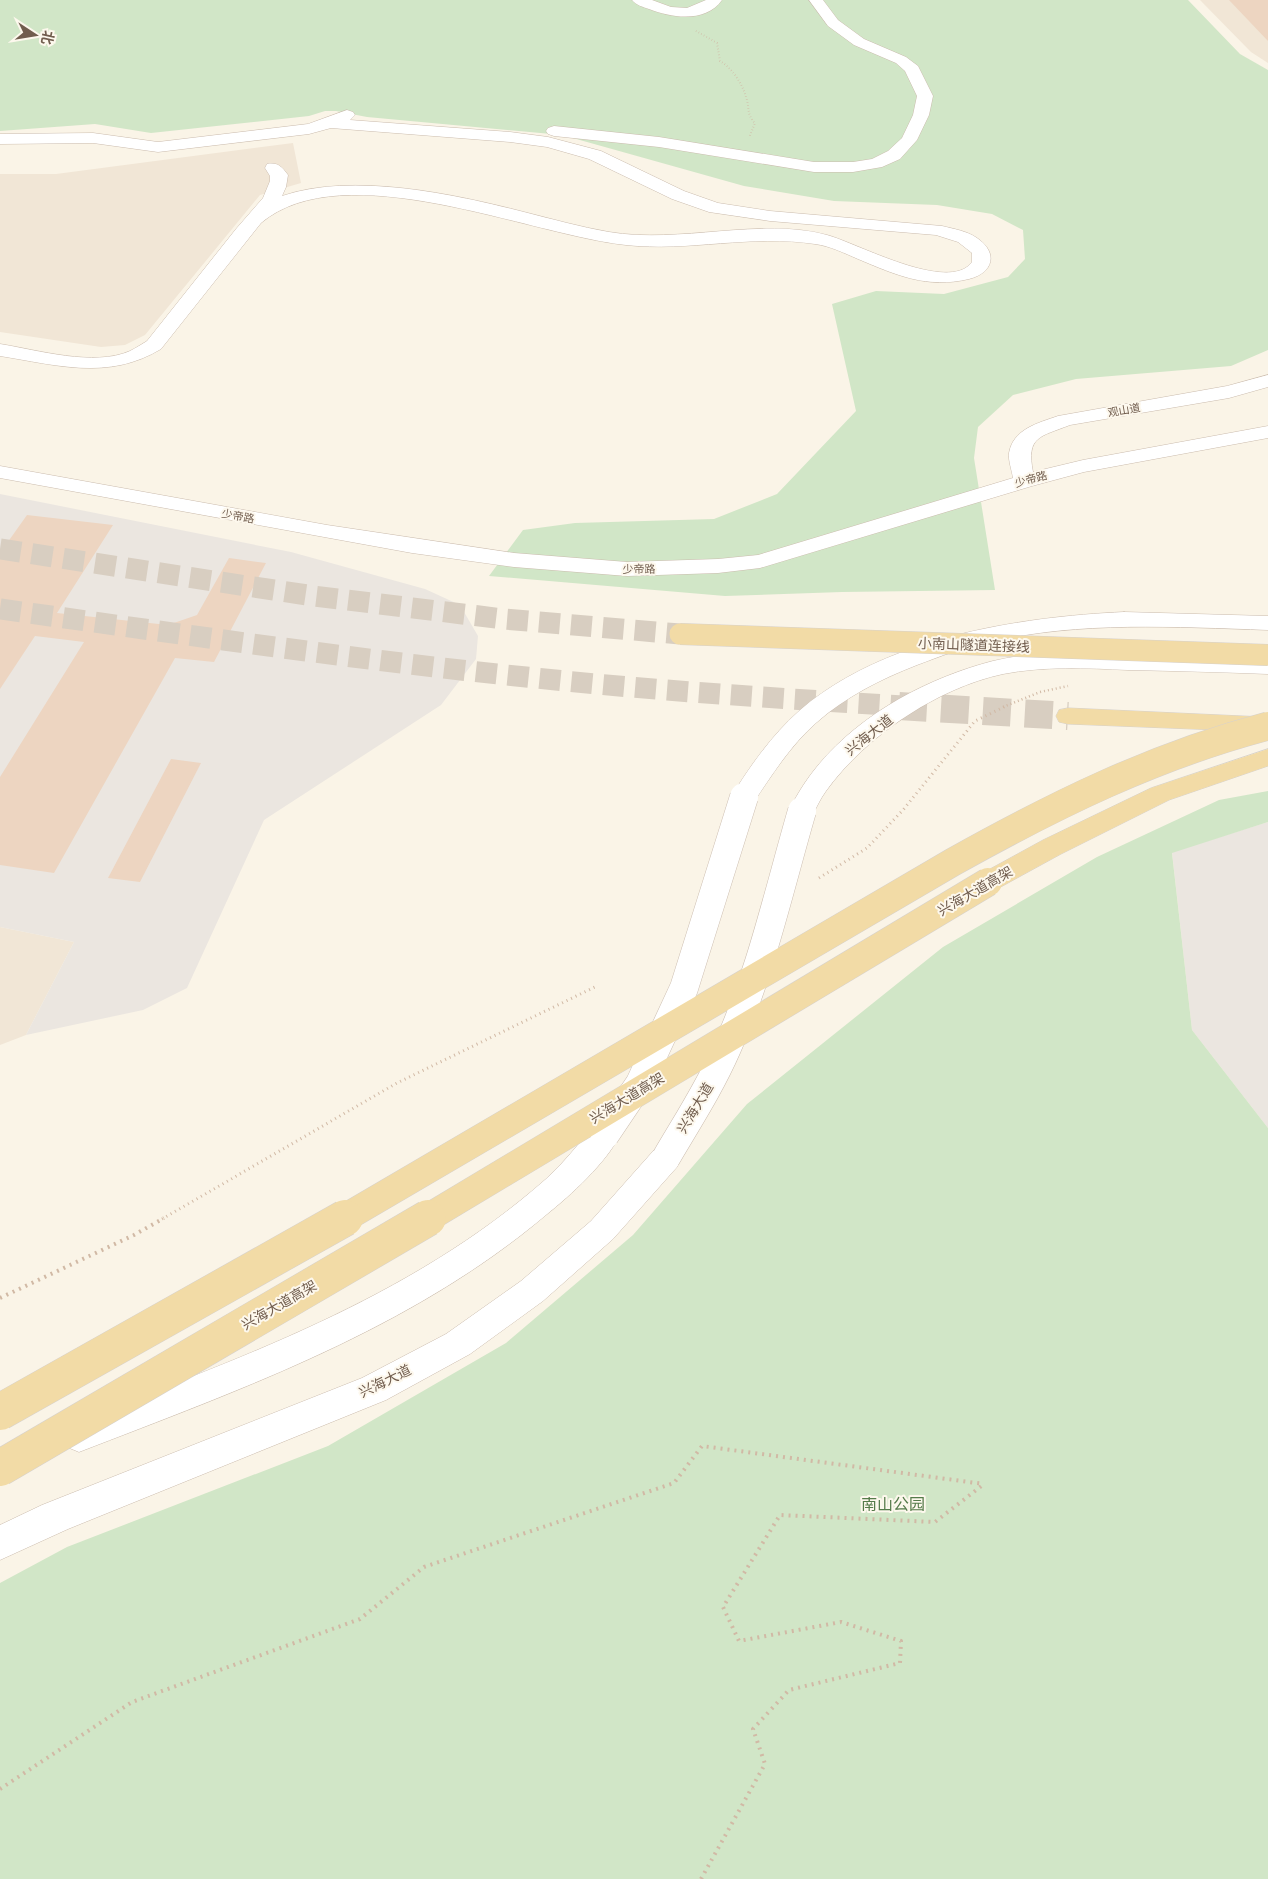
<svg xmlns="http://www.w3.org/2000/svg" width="1268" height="1879" viewBox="0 0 1268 1879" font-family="'DM Sans','Noto Sans SC',sans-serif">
  <rect width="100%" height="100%" fill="#faf4e7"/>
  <g fill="#f1e6d6">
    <path d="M1200,0H1268V63L1251,52Z"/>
    <path d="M293,143L301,183L260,195L145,335L125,345L101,347L0,332V174H56Z"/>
    <path d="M0,927L74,942L26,1035L0,1045Z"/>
  </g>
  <g fill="#ebe6e0">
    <path d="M0,494L291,552L425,589L460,605L478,636L476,659L441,705L264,820L187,988L143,1010L26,1035L74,942L0,927Z"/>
    <path d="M1268,822V1128L1192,1030L1172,852Z"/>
  </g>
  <g fill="#d1e6c7">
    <path d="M0,0H1188L1240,54L1268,70V350L1231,366L1076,379L1013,395L978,427L974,458L995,590L842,592L725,596L489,576L523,530L575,523L714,519L777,494L856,411L832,304L876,291L944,294L1008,277L1025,259L1023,230L992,214L937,205L834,201L744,186L562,135L367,117L336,111H325L309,116L151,133L95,124L0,131Z"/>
    <path d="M1268,791V822L1172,853L1192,1030L1268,1128V1879H0V1583L67,1547L328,1446L506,1343L633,1235L747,1104L943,947L1097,857L1219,800Z"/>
  </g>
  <g fill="#edd5c1">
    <path d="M1229,0H1268V41Z"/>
    <path d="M27,515L113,525L57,613L168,625L197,615L229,558L266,563L214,662L175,658L54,873L0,865V777L84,642L35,636L0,689V553Z"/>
    <path d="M171,759L201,763L140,882L108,878Z"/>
  </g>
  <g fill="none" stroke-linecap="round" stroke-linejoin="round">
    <g stroke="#d8cec1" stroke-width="21" stroke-dasharray="21 11" stroke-linecap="butt">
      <path d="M0,549L314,596L504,619L680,634"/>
      <path d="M0,609C175,633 350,659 526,677C657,691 788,699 919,707"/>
    </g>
    <path stroke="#d8cec1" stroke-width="28" stroke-dasharray="28 14" stroke-linecap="butt" d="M899,706L1068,716"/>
    <g stroke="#cbbcae" stroke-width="1">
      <g id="minor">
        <path d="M632,0H652L671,7L687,8L706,0H722C706,23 672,18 649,9C643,7 636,5 632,0Z"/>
        <path d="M809,0H823L838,20L864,39L906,57L918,66L933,96L929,115L917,140L900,159L882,167L853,172H814L659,147L554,136L548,134L546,131L548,128L554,126L659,137L814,162H853L872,159L888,151L902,138L913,115L917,96L905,71L896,63L854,45L828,26Z"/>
        <path d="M347,110L353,112L355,115L350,120L510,132L548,137L601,151L684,191L718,203L770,211L942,226C954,229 967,231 977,238C999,253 993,273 969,279C927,289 896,275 858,259C844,253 830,246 815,244C752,234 689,252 626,245C530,235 344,153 261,223L161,349C108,381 57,365 0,356V344C38,350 94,367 130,351C136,348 142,344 147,341L236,229L263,198L270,181V176L265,168L267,164C278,162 282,167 288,175L286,187L282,196C352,172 454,194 524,212C552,219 580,227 609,232C680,244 760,217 827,235C857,243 949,294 972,262V253L958,242L936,235L770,221L709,212L672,199L589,159L547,147L510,142L331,128L309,134L158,152L93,143L0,144V134L93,133L158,142L308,124Z"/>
        <path d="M1268,375V387L1229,398L1070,425C1040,437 1026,436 1033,472L1083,460L1268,426V438L1084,472L1032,486L760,568L718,573L627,576L514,567L412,553L0,478V466L327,525L514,553L627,562L718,559L758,555L1013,478C1012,471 1008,460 1009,453C1013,429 1038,423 1058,416L1227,386Z"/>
        <path d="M1124,612L1268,616V630C1175,627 1080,621 989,642C964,647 941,656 917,665C881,679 845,697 816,723C790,746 772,775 753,803L744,806L735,803L731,797C750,766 772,735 799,711C883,638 1018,617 1124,612Z"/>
        <path d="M1057,652L1268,658V674C1221,672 1174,671 1128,670C1086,668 1044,666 1003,674C937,688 865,737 826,791C820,799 816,809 811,817L802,820L793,817L789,811C825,733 912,682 993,661C1014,656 1035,654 1057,652Z"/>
        <path d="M605,1123L616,1126L620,1135C606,1163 571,1195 546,1215C411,1329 242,1389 79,1452L67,1447L62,1436L67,1425C235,1360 409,1300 546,1179C564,1163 578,1144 594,1126Z"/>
        <path d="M666,1145L677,1149L681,1158L677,1167L613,1239L543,1301L470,1354L386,1400L68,1529L0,1560V1525L42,1505L362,1378L446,1334L521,1281L591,1221L655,1149Z"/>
      </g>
    </g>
    <g stroke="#d7d2cd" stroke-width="1">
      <g id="major">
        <path d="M1068,708L1264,717L1268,718V732L1068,724L1059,722L1056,716L1059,710Z"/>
        <path d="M1268,749V766L1169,800L1061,854L997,889L988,892L979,889L975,882L979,875L1043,840L1151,788Z"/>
      </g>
    </g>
    <path stroke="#d1b9a5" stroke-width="2" stroke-dasharray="0.5 2.5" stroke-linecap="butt" d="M696,31L717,43L720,61C732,68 742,83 746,97C750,108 746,114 755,123L749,138"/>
    <path stroke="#d1b9a5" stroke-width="2.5" stroke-dasharray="1 3" stroke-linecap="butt" d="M1003,707L1040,692L1068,686"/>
    <g stroke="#d1b9a5" stroke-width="3" stroke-dasharray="1 4" stroke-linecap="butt">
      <path d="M819,878L867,848L903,810L975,721L1006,706"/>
      <path d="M162,1219L397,1083L597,986"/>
    </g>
    <g stroke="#d1b9a5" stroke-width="4" stroke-dasharray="2 5" stroke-linecap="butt">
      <path d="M0,1298L134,1235L164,1218"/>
      <path d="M0,1789L132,1702L360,1619L424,1567L674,1483L702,1446L984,1484"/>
      <path d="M701,1879L765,1764L753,1729L789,1690L900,1663L901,1641L841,1622L739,1641L723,1607L780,1515L935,1522L984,1484"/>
    </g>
    <use href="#minor" fill="#fff" fill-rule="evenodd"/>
    <use href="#major" fill="#f2dba6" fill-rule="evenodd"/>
    <g stroke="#cbbcae" stroke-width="29" stroke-linecap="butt">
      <g id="minor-bridge">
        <path d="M605,1135L640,1083L684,988L744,797"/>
        <path d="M666,1158C687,1122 710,1087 727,1048C761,972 779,890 802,811"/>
      </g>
    </g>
    <g stroke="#d7d2cd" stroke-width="22" stroke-linecap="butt">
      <path id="major-bridge-far2" d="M680,634L1268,655"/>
    </g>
    <g stroke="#d7d2cd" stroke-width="29" stroke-linecap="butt">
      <g id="major-bridge-far1">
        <path d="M343,1219L953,862C1055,805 1154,756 1268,726"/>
        <path d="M426,1219L988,882"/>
      </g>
    </g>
    <g stroke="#d7d2cd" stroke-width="37" stroke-linecap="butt">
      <g id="major-bridge">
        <path d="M0,1412L345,1218"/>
        <path d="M0,1468L428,1218"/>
      </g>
    </g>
    <use href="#minor-bridge" stroke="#fff" stroke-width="28"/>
    <use href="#major-bridge-far2" stroke="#f2dba6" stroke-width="21"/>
    <use href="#major-bridge-far1" stroke="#f2dba6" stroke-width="28"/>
    <use href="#major-bridge" stroke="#f2dba6" stroke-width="36"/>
  </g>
  <g text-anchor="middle" stroke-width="4" stroke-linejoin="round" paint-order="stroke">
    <g font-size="11" fill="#715d4e" stroke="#fdf8ed">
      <text transform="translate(1124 410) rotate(-10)" y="4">观山道</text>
      <text transform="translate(1031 479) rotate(-15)" y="4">少帝路</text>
      <text transform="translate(238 516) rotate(10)" y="4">少帝路</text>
      <text transform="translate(639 569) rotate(-1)" y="4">少帝路</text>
    </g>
    <g font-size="14" fill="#715d4e" stroke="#fdf8ed">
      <text transform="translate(974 645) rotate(2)" y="5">小南山隧道连接线</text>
      <text transform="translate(869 735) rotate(-38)" y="5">兴海大道</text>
      <text transform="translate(975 891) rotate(-30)" y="5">兴海大道高架</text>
      <text transform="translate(627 1098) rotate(-31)" y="5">兴海大道高架</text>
      <text transform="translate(695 1108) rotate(-59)" y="5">兴海大道</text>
      <text transform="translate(279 1305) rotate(-30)" y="5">兴海大道高架</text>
      <text transform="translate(385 1381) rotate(-26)" y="5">兴海大道</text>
    </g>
    <g font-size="16" fill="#557b4a" stroke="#fdf8ed">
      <text x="893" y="1510">南山公园</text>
    </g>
  </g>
  <g transform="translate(35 35) rotate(102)" stroke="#fdf8ed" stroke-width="4" paint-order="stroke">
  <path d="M0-4L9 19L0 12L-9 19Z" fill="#715d4e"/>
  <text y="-8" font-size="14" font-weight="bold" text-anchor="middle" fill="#715d4e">北</text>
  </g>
</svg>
